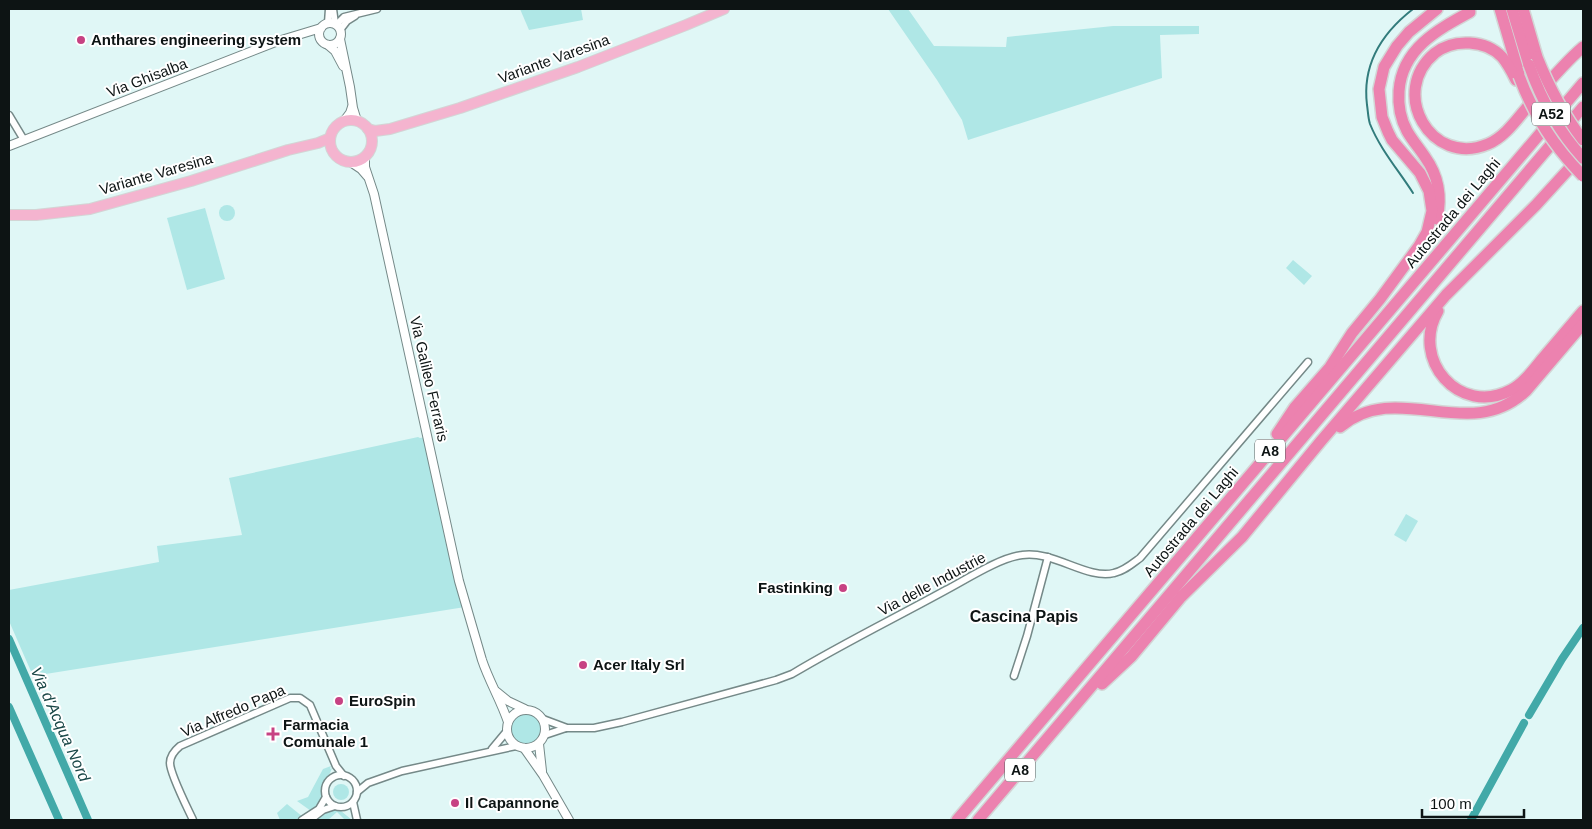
<svg xmlns="http://www.w3.org/2000/svg" width="1592" height="829" viewBox="0 0 1592 829" font-family="Helvetica,sans-serif">
  <rect width="100%" height="100%" fill="#e0f7f6"/>
  <g fill="#afe7e6">
    <path d="M520,9H581L583,20L529,30Z"/>
    <path d="M888,9H908L934,46L1006,47L1007,37L1113,26H1199V34L1160,35L1162,78L968,140L962,120L937,80Z"/>
    <circle cx="227" cy="213" r="8"/>
    <path d="M205,208L225,279L187,290L167,218Z"/>
    <path d="M1293,260L1312,276L1304,285L1286,268Z"/>
    <path d="M418,437L420,438L426,437L465,607L33,676L9,621V590L159,562L157,546L242,535L229,478Z"/>
    <path d="M1406,514L1418,521L1406,542L1394,535Z"/>
    <circle cx="526" cy="729" r="16"/>
    <path d="M331,766L330,769L332,768C330,775 325,780 323,787C318,802 326,799 311,811L297,801L308,797L323,769Z"/>
    <circle cx="341" cy="792" r="8"/>
    <path d="M287,804L303,817L298,820H280L277,813Z"/>
    <path d="M334,810L341,811L352,820H345L337,812L328,820H314L327,811Z"/>
  </g>
  <g fill="none" stroke-linecap="round" stroke-linejoin="round">
    <path stroke="#327c7c" stroke-width="2" d="M1413,193C1399,171 1380,149 1370,124C1368,118 1368,111 1367,105C1362,65 1382,33 1413,9"/>
    <g stroke="#42a9a8" stroke-width="8">
      <path d="M9,639L88,820"/>
      <path d="M9,707L59,820"/>
      <path d="M1529,715L1562,659L1583,628"/>
      <path d="M1471,820L1524,723"/>
    </g>
    <g stroke="#758988" stroke-width="9">
      <g id="minor">
        <path d="M333,9L335,24"/>
        <path d="M328,23L329,9"/>
        <path d="M336,25L344,17L377,9"/>
        <path d="M340,30L347,21L355,16"/>
        <path d="M9,115L24,140"/>
        <path d="M1014,676L1027,636L1048,557"/>
        <path d="M543,719L567,728H594L622,722L776,680L792,674C842,644 895,618 946,590C967,579 999,558 1022,555C1053,550 1087,580 1114,573C1124,571 1132,564 1140,558L1308,362"/>
        <path d="M545,735L566,728"/>
        <path d="M492,749L507,731"/>
        <circle cx="341" cy="791" r="16"/>
        <path d="M357,792L368,783L402,771L516,746"/>
        <path d="M353,802L357,820"/>
        <path d="M193,820C188,809 170,774 170,763C170,756 174,751 180,746L290,698H300L310,705L336,766L344,776"/>
        <path d="M302,820L319,809L326,797"/>
        <path d="M310,820L323,810L335,806"/>
      </g>
    </g>
    <g stroke="#758988" stroke-width="10">
      <g id="tertiary">
        <circle cx="330" cy="34" r="11"/>
        <path d="M340,39L350,87L353,108L357,121"/>
        <path d="M328,45L335,51L343,66"/>
        <path d="M344,121L350,113L352,107"/>
        <path d="M9,146L278,41L321,28"/>
        <path d="M365,158V167L374,194L459,581L482,660C489,681 501,701 508,722"/>
        <path d="M352,163L361,169L367,176"/>
        <path d="M497,692L508,701L525,709"/>
        <circle cx="526" cy="729" r="19"/>
        <path d="M539,744L542,771"/>
        <path d="M524,748L543,775L569,820"/>
      </g>
    </g>
    <g stroke="#d3d5d5" stroke-width="12">
      <g id="primary">
        <circle cx="351" cy="141" r="21"/>
        <path d="M368,129L375,131L390,129L460,108L578,67L686,25L724,9"/>
        <path d="M9,215H36L90,209L191,181L288,150L318,143L330,138"/>
      </g>
    </g>
    <g stroke="#d3d5d5" stroke-width="14">
      <g id="motorway">
        <path d="M1500,9L1519,74"/>
        <path d="M1512,9L1529,65"/>
        <path d="M1523,9L1537,57"/>
        <path d="M1516,80C1512,72 1508,64 1502,57C1486,40 1454,38 1435,53C1388,92 1431,168 1488,144C1505,137 1517,119 1529,105C1546,85 1563,64 1583,47"/>
        <path d="M1437,219C1442,197 1438,175 1425,157C1419,148 1412,140 1407,131C1400,118 1398,105 1399,91C1402,49 1437,30 1470,12"/>
        <path d="M1438,311C1410,359 1459,417 1511,390C1524,383 1534,369 1543,358C1557,342 1570,326 1583,311"/>
        <path d="M1340,427C1399,378 1468,445 1526,391L1583,324"/>
        <path d="M1277,434L1295,407L1330,367L1352,333L1380,299L1419,246L1427,232L1432,211L1429,191L1420,173L1392,140L1388,132L1382,117L1379,89L1384,67L1397,46L1409,32L1437,9"/>
        <path d="M1102,684L1131,657L1181,597L1242,537L1321,441L1446,295L1536,205L1578,159"/>
        <path d="M957,820L1583,83"/>
        <path d="M978,820L1583,107"/>
      </g>
    </g>
    <use href="#minor" stroke="#fff" stroke-width="6"/>
    <use href="#tertiary" stroke="#fff" stroke-width="8"/>
    <use href="#primary" stroke="#f4b4cf" stroke-width="10"/>
    <use href="#motorway" stroke="#ec82af" stroke-width="11"/>
    <g stroke="#d3d5d5" stroke-width="14" stroke-linecap="butt">
      <g id="motorway-bridge">
        <path d="M1537,57C1549,87 1563,114 1583,140"/>
        <path d="M1529,65C1541,99 1558,131 1583,158"/>
        <path d="M1519,76C1533,114 1554,147 1583,176"/>
      </g>
    </g>
    <use href="#motorway-bridge" stroke="#ec82af" stroke-width="11"/>
  </g>
  <g fill="#c74283" stroke="#fff" stroke-width="2">
    <circle cx="81" cy="40" r="5"/>
    <circle cx="843" cy="588" r="5"/>
    <circle cx="583" cy="665" r="5"/>
    <circle cx="339" cy="701" r="5"/>
    <path d="M270.5 726.5h5v5h5v5h-5v5h-5v-5h-5v-5h5z"/>
    <circle cx="455" cy="803" r="5"/>
  </g>
  <g text-anchor="middle" stroke-width="4" stroke-linejoin="round" paint-order="stroke">
    <g fill="#fff" stroke="#565a5a" stroke-width="1">
      <rect x="1532" y="102.5" width="38" height="23" rx="4"/>
      <rect x="1255" y="439.5" width="30" height="23" rx="4"/>
      <rect x="1005" y="758.5" width="30" height="23" rx="4"/>
    </g>
    <g font-size="14" font-weight="bold" fill="#0d1414">
      <text x="1551" y="119">A52</text>
      <text x="1270" y="456">A8</text>
      <text x="1020" y="775">A8</text>
    </g>
    <g font-size="15" font-weight="bold" fill="#0d1414" stroke="#fff" text-anchor="start">
      <text x="91" y="45">Anthares engineering system</text>
      <text x="833" y="593" text-anchor="end">Fastinking</text>
      <text x="593" y="670">Acer Italy Srl</text>
      <text x="349" y="706">EuroSpin</text>
      <text x="283" y="730">Farmacia<tspan x="283" dy="17">Comunale 1</tspan></text>
      <text x="465" y="808">Il Capannone</text>
    </g>
    <g font-size="15" fill="#0d1414" stroke="#fff">
      <text transform="translate(554 59) rotate(-20)" y="5">Variante Varesina</text>
      <text transform="translate(147 78) rotate(-21)" y="5">Via Ghisalba</text>
      <text transform="translate(156 174) rotate(-16)" y="5">Variante Varesina</text>
      <text transform="translate(1453 213) rotate(-50)" y="5">Autostrada dei Laghi</text>
      <text transform="translate(429 379) rotate(77)" y="5">Via Galileo Ferraris</text>
      <text transform="translate(1191 522) rotate(-50)" y="5">Autostrada dei Laghi</text>
      <text transform="translate(932 584) rotate(-28)" y="5">Via delle Industrie</text>
      <text transform="translate(233 711) rotate(-23)" y="5">Via Alfredo Papa</text>
    </g>
    <g font-size="16" font-weight="bold" fill="#0d1414" stroke="#fff">
      <text x="1024" y="622">Cascina Papis</text>
    </g>
    <g font-size="16" font-style="italic" fill="#194747" stroke="#fff">
      <text transform="translate(61 724) rotate(66)" y="6">Via d'Acqua Nord</text>
    </g>
  </g>
  <rect width="1592" height="829" fill="none" stroke="#0d1414" stroke-width="20"/>
  <path d="M1422 809v8h102v-8" fill="none" stroke="#0d1414" stroke-width="2.5"/>
  <text x="1430" y="809" font-size="15" fill="#0d1414" stroke="#ffffff" stroke-width="4" paint-order="stroke">100 m</text>
</svg>
